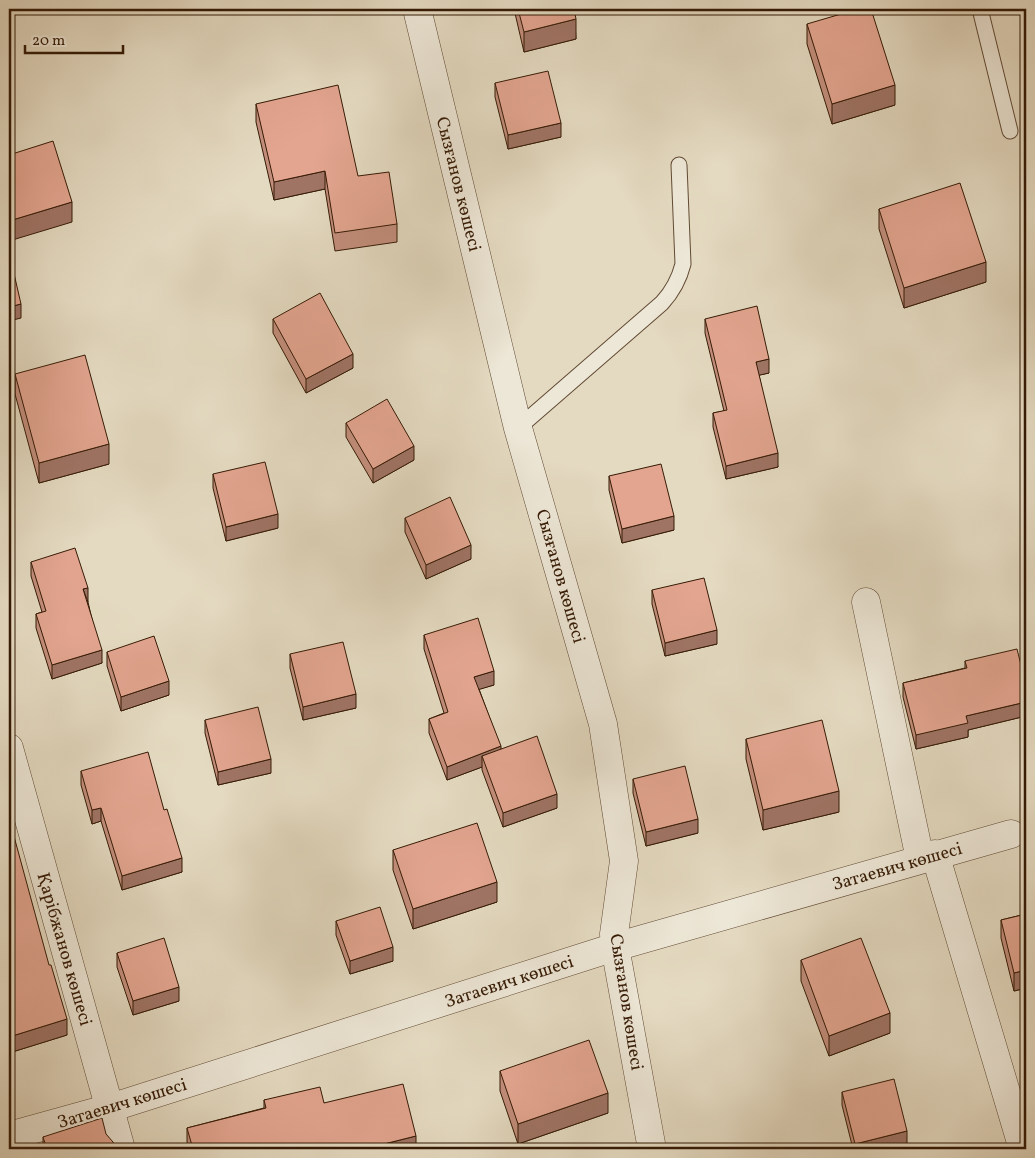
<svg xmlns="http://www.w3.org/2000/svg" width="1035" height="1158" viewBox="0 0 1035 1158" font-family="Vollkorn,serif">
  <rect width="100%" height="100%" fill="#e4dac1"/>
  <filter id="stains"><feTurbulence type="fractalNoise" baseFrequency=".004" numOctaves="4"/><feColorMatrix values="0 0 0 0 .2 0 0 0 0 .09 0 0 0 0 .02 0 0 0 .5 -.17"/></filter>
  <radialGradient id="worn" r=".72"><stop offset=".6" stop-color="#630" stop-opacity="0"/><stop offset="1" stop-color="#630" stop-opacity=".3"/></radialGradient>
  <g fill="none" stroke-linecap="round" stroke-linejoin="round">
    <g stroke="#614a34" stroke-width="17">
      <g id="lane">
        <path d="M980,9L1010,131"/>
        <path d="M518,428L662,303C673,291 679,280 683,264L679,165"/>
      </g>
    </g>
    <g stroke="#614a34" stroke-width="29">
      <g id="street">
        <path d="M417,9L518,428L603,724L624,861L614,934L615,947L652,1149"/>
        <path d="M866,602L920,859"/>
        <path d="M9,748L121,1149"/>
        <path d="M935,854L1023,1149"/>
        <path d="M9,1136L110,1108L615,947L1011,834"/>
      </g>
    </g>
    <use href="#lane" stroke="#ede7d7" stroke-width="15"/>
    <use href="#street" stroke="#ede7d7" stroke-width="28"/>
  </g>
  <g fill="#c38e7c" stroke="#351a05">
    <path d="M514,9H574L576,39L524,52Z"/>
    <path d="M807,24L895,105L832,124L807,44Z"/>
    <path d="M495,83L561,137L508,149L495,97Z"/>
    <path d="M256,104L358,176L397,224V242L335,251L325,189L274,200L256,122Z"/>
    <path d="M879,209L986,282L904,308L879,229Z"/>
    <path d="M273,319L353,368L306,393L273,333Z"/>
    <path d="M705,319L769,373L759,375L778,467L726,479L713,427V413L724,411L705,333Z"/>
    <path d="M15,374L109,464L39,483L15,394Z"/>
    <path d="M346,423L414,460L373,483L346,437Z"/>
    <path d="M213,474L278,528L226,541L213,488Z"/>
    <path d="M609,476L674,530L622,543L609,490Z"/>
    <path d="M405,518L471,559L426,579L405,532Z"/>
    <path d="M31,562L88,602L102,663L52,679L36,628V614L42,612L31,576Z"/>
    <path d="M652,590L717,644L665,656L652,604Z"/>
    <path d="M424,635L494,685L479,689L501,749L557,808L503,827L482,770V767L447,780L429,733V719L444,713L424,649Z"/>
    <path d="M107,652L169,695L121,711L107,666Z"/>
    <path d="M290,654L356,708L303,720L290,668Z"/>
    <path d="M965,661L1026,685V716L968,730V737L916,749L903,697V683L965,668Z"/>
    <path d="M205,720L271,773L218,785L205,733Z"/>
    <path d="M746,739L839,812L763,830L746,759Z"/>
    <path d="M81,771L164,810L182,872L122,890L101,821L92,824L81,785Z"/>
    <path d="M633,779L698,833L646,846L633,793Z"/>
    <path d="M9,830L67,1035L9,1053Z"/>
    <path d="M393,850L497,902L413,929L393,870Z"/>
    <path d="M1026,914V988L1014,991L1001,938V920Z"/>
    <path d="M336,921L393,961L350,974L336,935Z"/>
    <path d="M117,953L179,1001L133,1015L117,967Z"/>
    <path d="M801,960L890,1033L829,1056L801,981Z"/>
    <path d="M500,1071L608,1113L518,1144L500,1091Z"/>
    <path d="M842,1092L907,1145L890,1149H853L842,1105Z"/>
    <path d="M264,1100L324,1103L416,1149H189L187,1142V1128L264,1108Z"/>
    <path d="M106,1134L116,1149H43V1137Z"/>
  </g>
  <g fill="#9f7465" stroke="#351a05">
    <path d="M576,19V39L524,52V32Z"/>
    <path d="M895,85V105L832,124V104Z"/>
    <path d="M561,123V137L508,149V135Z"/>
    <path d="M325,171V189L274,200V182Z"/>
    <path d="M72,202V222L9,241V221Z"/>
    <path d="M986,262V282L904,308V288Z"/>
    <path d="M21,304V318L9,321V307Z"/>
    <path d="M353,354V368L306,393V379Z"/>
    <path d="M769,359V373L756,376V362Z"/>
    <path d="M109,444V464L39,483V463Z"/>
    <path d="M414,446V460L373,483V469Z"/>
    <path d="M778,453V467L726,479V466Z"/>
    <path d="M278,514V528L226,541V527Z"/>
    <path d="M674,516V530L622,543V529Z"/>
    <path d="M471,545V559L426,579V565Z"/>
    <path d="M88,588V602L83,589Z"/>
    <path d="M717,630V644L665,656V643Z"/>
    <path d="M102,650V663L52,679V665Z"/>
    <path d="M494,671V685L474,691V677Z"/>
    <path d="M169,681V695L121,711V697Z"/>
    <path d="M356,694V708L303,720V707Z"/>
    <path d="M1026,702V716L968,730V737L916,749V735L966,716Z"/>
    <path d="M501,746V760L482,756V767L447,780V767Z"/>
    <path d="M271,759V773L218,785V772Z"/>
    <path d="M839,791V812L763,830V810Z"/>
    <path d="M557,794V808L503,827V813Z"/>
    <path d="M101,808V821L92,824V810Z"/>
    <path d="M698,819V833L646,846V832Z"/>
    <path d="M182,858V872L122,890V876Z"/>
    <path d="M497,882V902L413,929V909Z"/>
    <path d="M393,947V961L350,974V961Z"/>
    <path d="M1026,970V988L1014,991V973Z"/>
    <path d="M179,987V1001L133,1015V1001Z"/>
    <path d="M890,1013V1033L829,1056V1036Z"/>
    <path d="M67,1019V1035L9,1053V1037Z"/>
    <path d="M608,1093V1113L518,1144V1124Z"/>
    <path d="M907,1131V1145L890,1149H855V1144Z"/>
    <path d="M416,1136V1149H364Z"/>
    <path d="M363,1145V1149H345Z"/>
  </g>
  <g fill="#e3a590" stroke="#351a05">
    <path d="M518,9H574L576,19L524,32Z"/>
    <path d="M858,9H871L895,85L832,104L807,24Z"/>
    <path d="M548,71L561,123L508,135L495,83Z"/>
    <path d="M338,85L358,176L389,172L397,224L335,233L325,171L274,182L256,104Z"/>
    <path d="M53,141L72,202L9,221V155Z"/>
    <path d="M960,183L986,262L904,288L879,209Z"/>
    <path d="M9,252L21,304L9,307Z"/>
    <path d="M320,293L353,354L306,379L273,319Z"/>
    <path d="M757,306L769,359L756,362L778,453L726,466L713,413L727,410L705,319Z"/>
    <path d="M85,355L109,444L39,463L15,374Z"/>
    <path d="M387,399L414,446L373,469L346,423Z"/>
    <path d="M265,462L278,514L226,527L213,474Z"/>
    <path d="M661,464L674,516L622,529L609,476Z"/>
    <path d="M450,497L471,545L426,565L405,518Z"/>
    <path d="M75,548L88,588L83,589L102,650L52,665L36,614L46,611L31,562Z"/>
    <path d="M704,578L717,630L665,643L652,590Z"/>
    <path d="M478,618L494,671L474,677L501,746L447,767L429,719L448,712L424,635Z"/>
    <path d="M154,636L169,681L121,697L107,652Z"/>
    <path d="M343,642L356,694L303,707L290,654Z"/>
    <path d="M1017,649L1026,685V702L966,716L968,723L916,735L903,683L967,668L965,661Z"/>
    <path d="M258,707L271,759L218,772L205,720Z"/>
    <path d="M822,720L839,791L763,810L746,739Z"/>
    <path d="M537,736L557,794L503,813L482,756Z"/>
    <path d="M148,752L164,810L167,809L182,858L122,876L101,808L92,810L81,771Z"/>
    <path d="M685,766L698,819L646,832L633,779Z"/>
    <path d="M477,823L497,882L413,909L393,850Z"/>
    <path d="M12,829L49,965H51L67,1019L9,1037V1006L12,1005L9,993V830Z"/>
    <path d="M380,907L393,947L350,961L336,921Z"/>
    <path d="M1026,914V970L1014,973L1001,920Z"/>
    <path d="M164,938L179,987L133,1001L117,953Z"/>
    <path d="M861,938L890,1013L829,1036L801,960Z"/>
    <path d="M589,1040L608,1093L518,1124L500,1071Z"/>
    <path d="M894,1079L907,1131L855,1144L842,1092Z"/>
    <path d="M403,1084L416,1136L364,1149L363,1145L345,1149H193L187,1128L266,1108L264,1100L320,1087L324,1103Z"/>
    <path d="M102,1118L106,1134L113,1142L116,1149H47L43,1137Z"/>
  </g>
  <g text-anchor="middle" stroke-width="4.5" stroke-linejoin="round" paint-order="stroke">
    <g font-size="18" fill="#351a05" stroke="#ede7d7">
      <text transform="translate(459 184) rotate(76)" y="6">Сызғанов көшесі</text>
      <text transform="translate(561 576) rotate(74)" y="6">Сызғанов көшесі</text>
      <text transform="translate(897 866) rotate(-16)" y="6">Затаевич көшесі</text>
      <text transform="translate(65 949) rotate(74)" y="6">Қарібжанов көшесі</text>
      <text transform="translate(509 981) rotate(-18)" y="6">Затаевич көшесі</text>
      <text transform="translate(627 1002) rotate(81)" y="6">Сызғанов көшесі</text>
      <text transform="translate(122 1103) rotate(-17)" y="6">Затаевич көшесі</text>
    </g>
  </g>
  <rect width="1035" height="1158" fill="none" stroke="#e4dac1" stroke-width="30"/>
  <rect x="10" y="10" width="1015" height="1138" fill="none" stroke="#351a05" stroke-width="2.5"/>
  <rect x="15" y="15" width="1005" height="1128" fill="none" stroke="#351a05"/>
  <path d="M25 45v8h98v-8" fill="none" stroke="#351a05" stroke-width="2.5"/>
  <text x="32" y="45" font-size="15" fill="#351a05" stroke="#ede7d7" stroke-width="4" paint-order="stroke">20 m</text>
  <rect width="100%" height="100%" filter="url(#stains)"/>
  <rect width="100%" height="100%" fill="url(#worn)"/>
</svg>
